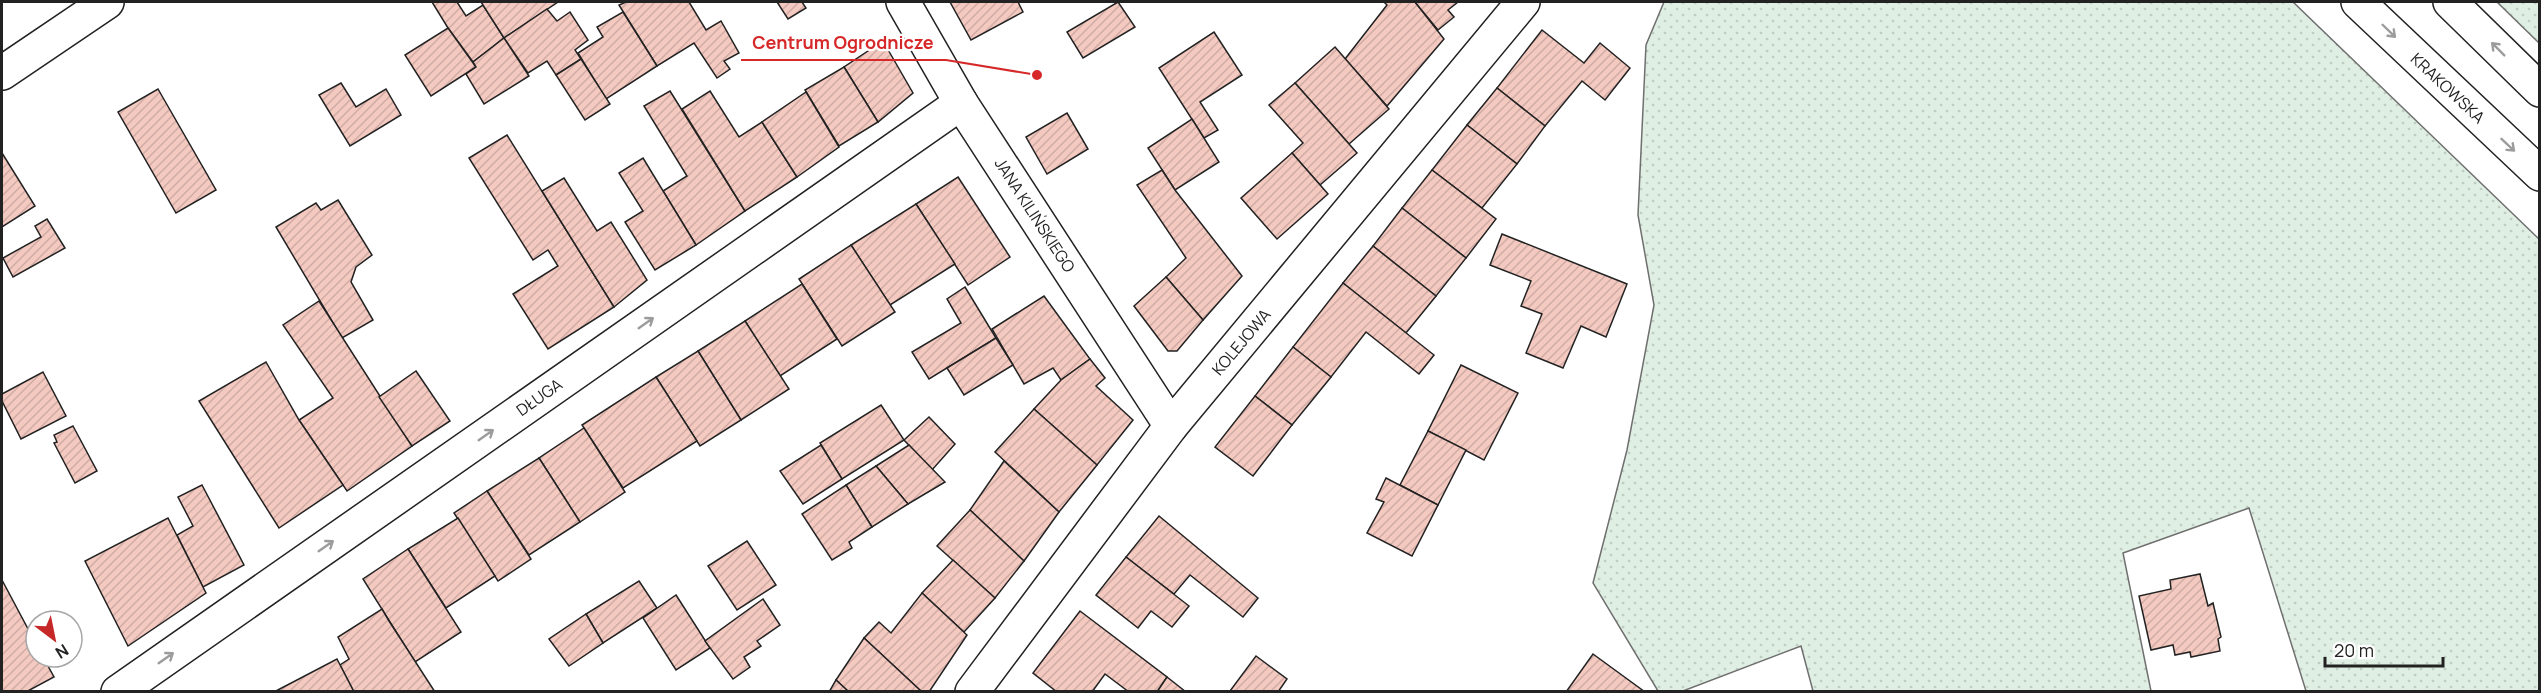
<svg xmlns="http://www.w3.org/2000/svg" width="2541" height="693" viewBox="0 0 2541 693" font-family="Manrope,sans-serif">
  <defs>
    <pattern id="grass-dots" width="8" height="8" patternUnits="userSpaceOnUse" patternTransform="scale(1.5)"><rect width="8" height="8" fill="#e0efe3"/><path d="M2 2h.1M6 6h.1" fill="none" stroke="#c0cdc2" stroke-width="1.8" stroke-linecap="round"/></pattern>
    <pattern id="building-hatch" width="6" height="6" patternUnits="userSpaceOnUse" patternTransform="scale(1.5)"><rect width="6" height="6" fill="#f3c9c0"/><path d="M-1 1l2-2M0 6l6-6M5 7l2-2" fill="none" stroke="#d0aca5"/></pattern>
  </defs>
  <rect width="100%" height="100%" fill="#fff"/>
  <g fill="url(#grass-dots)" stroke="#6f6f6f" stroke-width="1.5">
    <path d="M1664,2H2293L2539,239V691H2306L2249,508L2123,553L2151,691H1813L1801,646L1683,691H1658L1593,583L1627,450L1654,305L1638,215L1646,45Z"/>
    <path d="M2497,2H2539V43Z"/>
  </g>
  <g fill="url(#building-hatch)" stroke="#222" stroke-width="1.5">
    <path d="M432,2H457L466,16L483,5L504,38L473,62L448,28Z"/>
    <path d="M481,2H558L504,38Z"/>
    <path d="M626,2H689L706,30L721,21L739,53L724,61L730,69L717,78L694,43L657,66L619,5Z"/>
    <path d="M777,2H802L806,8L788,19Z"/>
    <path d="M950,2H1018L1023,12L971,40Z"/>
    <path d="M1118,2L1135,27L1083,58L1067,32Z"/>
    <path d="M1384,2H1415L1444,39L1387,106L1345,59L1387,5Z"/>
    <path d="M1415,2H1458L1448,10L1454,17L1438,30Z"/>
    <path d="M547,9L557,21L570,12L588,40L575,50L581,59L556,75L547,61L528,73L504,38Z"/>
    <path d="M623,12L657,66L606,99L578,53L603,37L597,27Z"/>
    <path d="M448,28L476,67L431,96L405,55Z"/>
    <path d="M1542,30L1584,63L1600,43L1630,68L1605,100L1582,81L1545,126L1497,88Z"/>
    <path d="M1214,32L1242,75L1200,102L1218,130L1204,138L1159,68Z"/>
    <path d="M504,38L529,76L484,104L466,74L476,67L473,62Z"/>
    <path d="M883,41L913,93L878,122L844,67Z"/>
    <path d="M1335,47L1389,109L1349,144L1295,83Z"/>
    <path d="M581,59L610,104L585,120L556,75Z"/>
    <path d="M844,67L878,122L839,146L805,90Z"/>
    <path d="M341,83L356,107L386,89L401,115L350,146L319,95Z"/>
    <path d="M1295,83L1357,153L1320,185L1292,153L1303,143L1269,105Z"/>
    <path d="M1497,88L1545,126L1517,164L1467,125Z"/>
    <path d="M158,89L216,190L176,213L118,112Z"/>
    <path d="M670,91L745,211L696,245L663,191L687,176L644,106Z"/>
    <path d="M710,91L739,137L762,122L797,177L745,211L682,109Z"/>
    <path d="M806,92L839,147L797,177L762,122Z"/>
    <path d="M1067,113L1088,149L1047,174L1026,137Z"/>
    <path d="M1192,119L1219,162L1175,190L1148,148Z"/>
    <path d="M1467,125L1517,164L1482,208L1432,170Z"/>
    <path d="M507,135L614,307L548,349L513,294L558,266L548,250L533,260L469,158Z"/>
    <path d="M2,153L35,206L2,227Z"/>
    <path d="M1292,153L1328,194L1277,239L1241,198Z"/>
    <path d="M643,158L696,245L655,270L625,222L643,211L619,173Z"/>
    <path d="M1162,170L1175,190L1242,276L1203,320L1166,277L1186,258L1137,185Z"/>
    <path d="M1432,170L1496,219L1466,258L1402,208Z"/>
    <path d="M958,177L1010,257L968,285L916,204Z"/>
    <path d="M564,178L597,231L611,222L647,280L614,307L542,191Z"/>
    <path d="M338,200L372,255L356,267L351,282L373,320L342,338L276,227L316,203L321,210Z"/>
    <path d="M916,204L955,264L890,305L851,245Z"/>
    <path d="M1402,208L1466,258L1436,296L1373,246Z"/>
    <path d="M47,219L65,248L13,277L3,258L41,237L35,226Z"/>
    <path d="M1502,234L1627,284L1606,337L1581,326L1563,368L1526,353L1542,314L1521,306L1531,281L1490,265Z"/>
    <path d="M851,245L895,312L842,346L799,279Z"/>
    <path d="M1373,246L1436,296L1406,333L1343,283Z"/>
    <path d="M1166,277L1203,320L1177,351H1168L1134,306Z"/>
    <path d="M1343,283L1434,355L1419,374L1366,332L1331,377L1293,347Z"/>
    <path d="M802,284L837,339L780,376L745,321Z"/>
    <path d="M965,287L996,338L929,379L912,352L961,323L947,299Z"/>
    <path d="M1044,296L1090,359L1061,380L1053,368L1024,384L992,329Z"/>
    <path d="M319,301L412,446L347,491L299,420L333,398L283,325Z"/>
    <path d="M745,321L789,389L741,420L698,351Z"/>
    <path d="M996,338L1013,365L964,395L947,368Z"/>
    <path d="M1293,347L1331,377L1292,425L1255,396Z"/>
    <path d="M698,351L741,420L700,446L656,377Z"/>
    <path d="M1090,359L1105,378L1096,386L1133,420L1097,465L1034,409L1061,380Z"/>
    <path d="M266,362L299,420L343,485L279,528L199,401Z"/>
    <path d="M1461,365L1518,393L1484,460L1428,431Z"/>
    <path d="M416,371L450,421L412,446L379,397Z"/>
    <path d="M43,372L66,416L21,439L2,401V394Z"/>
    <path d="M656,377L697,441L623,488L582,425Z"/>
    <path d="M1255,396L1292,425L1253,476L1215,447Z"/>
    <path d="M881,405L904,440L842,479L820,443Z"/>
    <path d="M1034,409L1097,465L1059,512L995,452Z"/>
    <path d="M929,417L955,444L932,470L904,440Z"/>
    <path d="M73,426L97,471L75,483L54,443L57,442L54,435Z"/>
    <path d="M584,428L625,492L580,522L539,458Z"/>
    <path d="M1428,431L1466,450L1438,505L1400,485Z"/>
    <path d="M821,445L842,479L803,504L780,471Z"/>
    <path d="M909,445L945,482L908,504L876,466Z"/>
    <path d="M539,458L580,522L529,555L487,491Z"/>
    <path d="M1004,461L1059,512L1024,561L970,510Z"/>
    <path d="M876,466L908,504L872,527L846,485Z"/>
    <path d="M1386,478L1438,505L1412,556L1367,533L1384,502L1376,499Z"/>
    <path d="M202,485L244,565L203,587L177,535L193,526L178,497Z"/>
    <path d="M846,485L872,527L849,542L852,548L832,560L802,514Z"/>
    <path d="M487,491L531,559L498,581L454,513Z"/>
    <path d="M970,510L1024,561L995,598L937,546Z"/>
    <path d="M1159,516L1258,598L1243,617L1190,575L1174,594L1126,557Z"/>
    <path d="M168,518L206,593L128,646L85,561Z"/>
    <path d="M458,518L495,576L446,608L408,549Z"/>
    <path d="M747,541L776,585L737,610L708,566Z"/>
    <path d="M408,549L461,632L415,662L363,579Z"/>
    <path d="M1126,557L1189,606L1172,627L1151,611L1138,628L1096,595Z"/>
    <path d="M953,560L995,598L964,632L922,593Z"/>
    <path d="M2200,574L2208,606L2213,603L2221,637L2218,639L2220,651L2191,657L2190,652L2175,655L2173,645L2151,650L2139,596L2171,589L2170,580Z"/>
    <path d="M2,580L36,644V657H43L54,677L26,692H2Z"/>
    <path d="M639,581L657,608L603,643L586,614Z"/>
    <path d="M922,593L967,635L929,692H922L864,638L879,622L891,633Z"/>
    <path d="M676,595L710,648L676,670L643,618Z"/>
    <path d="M763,599L780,625L757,641L761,646L744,657L750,667L733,679L705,641Z"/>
    <path d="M382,609L389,621L435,692H354L340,665L349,659L338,637Z"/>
    <path d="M1080,611L1167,677L1157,692H1129L1105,674L1092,692H1057L1033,673Z"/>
    <path d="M586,614L603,643L569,666L549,639Z"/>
    <path d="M864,638L922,692H849L836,680Z"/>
    <path d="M1593,654L1645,692H1566Z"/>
    <path d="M1256,656L1287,679L1278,692L1230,691Z"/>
    <path d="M337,659L354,692H274Z"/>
    <path d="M1167,677L1186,692H1157Z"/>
    <path d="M836,680L849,692H829Z"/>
  </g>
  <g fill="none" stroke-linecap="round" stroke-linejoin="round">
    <g stroke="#222" stroke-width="36">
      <g id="minor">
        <path d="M903,2L961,103L1171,426"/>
        <path d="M2,73L107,2"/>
        <path d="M118,692L961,103"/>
        <path d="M972,692L1171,426L1523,2"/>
      </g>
    </g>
    <g stroke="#222" stroke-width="36">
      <g id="major">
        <path d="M2358,2L2540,174"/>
        <path d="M2450,2L2540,90"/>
      </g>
    </g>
    <use href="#minor" stroke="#fff" stroke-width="33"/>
    <use href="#major" stroke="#fff" stroke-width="33"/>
  </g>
  <defs><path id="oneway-shaft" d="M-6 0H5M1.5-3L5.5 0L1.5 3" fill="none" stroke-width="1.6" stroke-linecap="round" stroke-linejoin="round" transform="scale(1.5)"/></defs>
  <g stroke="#9c9c9c">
    <use href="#oneway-shaft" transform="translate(2389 31) rotate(44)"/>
    <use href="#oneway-shaft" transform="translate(2498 49) rotate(-135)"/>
    <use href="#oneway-shaft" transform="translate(2508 145) rotate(43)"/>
    <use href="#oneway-shaft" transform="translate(646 323) rotate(-35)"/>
    <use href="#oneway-shaft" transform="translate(486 435) rotate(-35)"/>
    <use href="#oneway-shaft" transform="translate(326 546) rotate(-35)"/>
    <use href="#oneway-shaft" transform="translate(166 658) rotate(-35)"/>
  </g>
  <g text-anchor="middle" stroke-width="4.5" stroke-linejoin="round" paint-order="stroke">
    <g font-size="16" fill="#222" stroke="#fff">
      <text transform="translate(2448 88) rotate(43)" y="6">KRAKOWSKA</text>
      <text transform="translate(1035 215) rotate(57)" y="6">JANA KILIŃSKIEGO</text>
      <text transform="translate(1241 342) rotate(-50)" y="6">KOLEJOWA</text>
      <text transform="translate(539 397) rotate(-35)" y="6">DŁUGA</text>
    </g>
  </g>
  <path fill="none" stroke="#d62828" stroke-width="2" d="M1037 75L946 60H741"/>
  <circle fill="#d62828" stroke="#fff" stroke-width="2" cx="1037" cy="75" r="6"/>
  <g font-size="18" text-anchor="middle" font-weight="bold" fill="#d62828" stroke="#fff" stroke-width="4.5" stroke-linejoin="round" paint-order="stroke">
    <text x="843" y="49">Centrum Ogrodnicze</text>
  </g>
  <rect width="2541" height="693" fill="none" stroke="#222222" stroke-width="6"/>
  <g transform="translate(54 639) rotate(148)"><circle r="28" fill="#ffffff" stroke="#a7a7a7" stroke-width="1.5"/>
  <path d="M0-4.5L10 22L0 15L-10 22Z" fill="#c62828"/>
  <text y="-9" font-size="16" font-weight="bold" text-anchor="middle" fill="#222222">N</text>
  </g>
  <path d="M2325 657v9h118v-9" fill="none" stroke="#222222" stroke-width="3"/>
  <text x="2334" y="657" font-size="18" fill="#222222" stroke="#ffffff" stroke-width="4.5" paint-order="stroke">20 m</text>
</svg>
